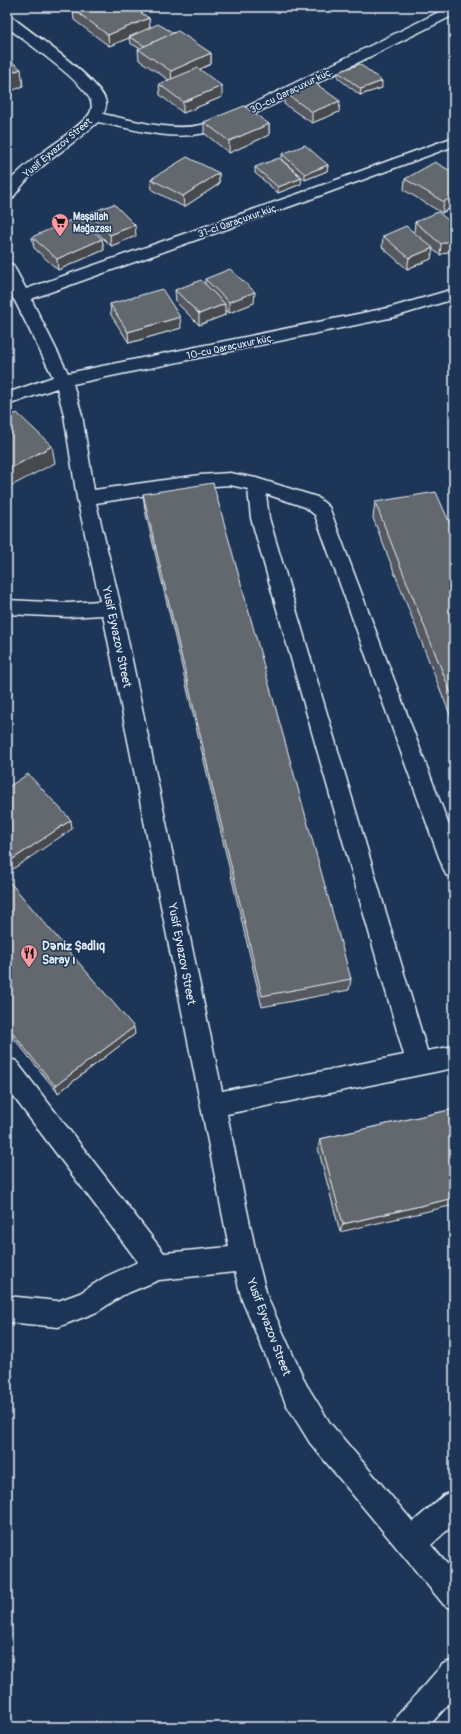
<svg xmlns="http://www.w3.org/2000/svg" width="461" height="1734" viewBox="0 0 461 1734" font-family="Pangolin,sans-serif">
  <rect width="100%" height="100%" fill="#1d3557"/>
  <filter id="ink" filterUnits="userSpaceOnUse"><feTurbulence type="fractalNoise" baseFrequency=".025" numOctaves="2"/><feDisplacementMap in="SourceGraphic" scale="8" xChannelSelector="R" yChannelSelector="G"/><feConvolveMatrix kernelMatrix="1 2 1 2 8 2 1 2 1" color-interpolation-filters="sRGB"/></filter>
  <g filter="url(#ink)">
    <g fill="none" stroke-linecap="round" stroke-linejoin="round">
      <g stroke="#e8f1f8" stroke-width="3">
        <g id="minor">
          <path d="M449,7H454V15L248,117C232,124 216,132 199,134C166,140 130,128 98,122C77,141 53,156 32,175C24,182 18,191 12,199L7,201L8,183C23,166 41,153 60,140C69,132 80,125 88,116C92,111 93,105 90,99C82,81 25,41 7,27V16L12,17C33,34 96,77 105,99C107,105 106,109 103,114C132,120 171,132 201,125C213,122 226,116 238,111Z"/>
          <path d="M454,137V146L308,200L31,299L68,373L392,307L454,289V299L394,317L73,384L82,415L94,490L200,475L230,473L256,478L317,497L329,507L454,839V878L446,875L443,868L315,515L305,507L266,494L269,518L427,1051L454,1046V1068L227,1114L257,1258L268,1299L306,1384L330,1423L413,1522L444,1495L454,1491V1524L431,1545L454,1572V1610L444,1605L310,1443L286,1404L242,1300L235,1272L159,1280L123,1295L97,1312L58,1327L7,1322V1296L58,1301L80,1293L105,1277L138,1262L7,1088V1058L16,1061L164,1253L229,1247L103,615L68,617L7,614V600L68,603L100,601L77,498L64,415L57,388L7,405V393L53,377L15,301L12,297L13,296L7,284V263L13,265L26,289L298,194ZM230,485L248,489L251,518L404,1055L222,1091L121,607L96,503L200,487Z"/>
          <path d="M454,1660V1698L428,1727H393L397,1716L443,1664Z"/>
        </g>
      </g>
      <use href="#minor" fill="#1d3557" fill-rule="evenodd"/>
    </g>
    <g fill="#56595f" stroke="#e8f1f8">
      <path d="M78,7H154L141,13L149,18L150,27L174,33L211,53V64L200,69L222,97L183,113L160,95L159,84L169,80L139,60L138,49L139,48L130,43L129,38L109,46L74,20L73,9Z"/>
      <path d="M338,72L382,88L360,95L338,78Z"/>
      <path d="M285,93L339,112L312,123L284,104Z"/>
      <path d="M204,122L269,124V135L229,153L204,133Z"/>
      <path d="M282,154L328,165L327,171L305,180L282,160Z"/>
      <path d="M255,167L301,184L278,193L255,173Z"/>
      <path d="M219,173V184L184,207L152,190L151,179Z"/>
      <path d="M454,173V206L442,213L404,190L405,179Z"/>
      <path d="M89,213L136,236L111,246L90,225Z"/>
      <path d="M415,222L454,225V249L440,255L432,249L431,259L407,269L382,247L383,236L414,232Z"/>
      <path d="M32,237L102,239L104,250L58,270L34,248Z"/>
      <path d="M205,279L254,303L229,313L225,310V315L199,325L176,302L175,290L205,284Z"/>
      <path d="M110,304L181,328L129,343L111,315Z"/>
      <path d="M143,494L351,979L349,990L262,1007L145,510Z"/>
      <path d="M375,502L454,533V725L373,518Z"/>
      <path d="M7,879L135,1034L58,1093L7,1030Z"/>
      <path d="M454,1109L340,1232L318,1148L320,1139Z"/>
    </g>
    <g fill="#46484d" stroke="#e8f1f8">
      <path d="M138,7H154L138,14Z"/>
      <path d="M149,18L150,30L129,37V38L109,46L108,35Z"/>
      <path d="M211,53V64L172,82L171,71Z"/>
      <path d="M21,69L23,86L7,93V74Z"/>
      <path d="M382,81V88L360,95L361,89Z"/>
      <path d="M222,86V97L183,113V102Z"/>
      <path d="M340,101L339,112L312,123V112Z"/>
      <path d="M269,124V135L229,153V141Z"/>
      <path d="M328,165L327,171L305,180V174Z"/>
      <path d="M219,173V184L184,207L183,196Z"/>
      <path d="M302,178L301,184L278,193V187Z"/>
      <path d="M454,195V206L442,213L444,202Z"/>
      <path d="M135,225L136,236L111,246L110,235Z"/>
      <path d="M102,239L104,250L58,270L57,259Z"/>
      <path d="M454,239V249L440,255L441,244Z"/>
      <path d="M433,248L431,259L407,269L409,258Z"/>
      <path d="M255,292L254,303L229,313V302Z"/>
      <path d="M225,304V315L199,325V314Z"/>
      <path d="M180,317L181,328L129,343L128,332Z"/>
      <path d="M52,446L55,463L7,488V470Z"/>
      <path d="M71,820L72,829L7,873V863Z"/>
      <path d="M134,1027L135,1034L58,1093L55,1086Z"/>
      <path d="M454,1198V1205L340,1232L343,1224Z"/>
    </g>
    <g fill="#64676e" stroke="#e8f1f8">
      <path d="M78,7H132L149,18L108,35L73,9Z"/>
      <path d="M158,24L174,33L145,46L129,37Z"/>
      <path d="M178,31L211,53L171,71L138,49Z"/>
      <path d="M7,58L21,69L7,74Z"/>
      <path d="M360,64L382,81L361,89L338,72Z"/>
      <path d="M198,68L222,86L183,102L159,84Z"/>
      <path d="M312,81L340,101L312,112L285,93Z"/>
      <path d="M244,106L269,124L229,141L204,122Z"/>
      <path d="M305,145L328,165L305,174L282,154Z"/>
      <path d="M187,157L219,173L183,196L151,179Z"/>
      <path d="M279,158L302,178L278,187L255,167Z"/>
      <path d="M435,162L454,173V195L444,202L405,179Z"/>
      <path d="M114,204L135,225L110,235L89,213Z"/>
      <path d="M438,212L454,225V239L441,244L415,222Z"/>
      <path d="M78,217L102,239L57,259L32,237Z"/>
      <path d="M406,226L433,248L409,258L383,236Z"/>
      <path d="M230,269L255,292L229,302L205,279Z"/>
      <path d="M201,280L225,304L199,314L175,290Z"/>
      <path d="M162,289L180,317L128,332L110,304Z"/>
      <path d="M17,413L52,446L7,470V418Z"/>
      <path d="M213,483L351,979L262,996L143,494Z"/>
      <path d="M436,492L454,533V701L375,502Z"/>
      <path d="M28,774L71,820L7,863V788Z"/>
      <path d="M7,879L134,1027L55,1086L7,1026Z"/>
      <path d="M454,1109V1198L343,1224L320,1139Z"/>
    </g>
  </g>
  <defs>
    <g id="supermarket-pin" transform="scale(0.9)"><path d="M0 17L-7.5 6A9.5 9.5 0 1 1 7.5 6Z" fill="#ff9aa2" stroke="#1d3557"/><path d="M-6-5.5h2.5l.6 2H6L4.5 2H-2.5L-4.4-4H-6ZM-1.5 3.2a1.3 1.3 0 1 0 .1 0ZM3 3.2a1.3 1.3 0 1 0 .1 0Z" fill="#111"/></g>
    <g id="restaurant-pin" transform="scale(0.9)"><path d="M0 17L-7.5 6A9.5 9.5 0 1 1 7.5 6Z" fill="#ff9aa2" stroke="#1d3557"/><path d="M-5-6h1v4h1v-4h1v4h1v-4h1v5L-1.5 .5V6h-2V.5L-5-1ZM5-6V6H3V1.5H1.5Q1.5-4 5-6Z" fill="#111"/></g>
  </defs>
  <g fill-rule="evenodd">
    <use href="#supermarket-pin" x="60" y="222"/>
    <use href="#restaurant-pin" x="29" y="953"/>
  </g>
  <g text-anchor="middle" stroke-width="3" stroke-linejoin="round" paint-order="stroke">
    <g font-size="10" fill="#e8f1f8" stroke="#1d3557">
      <text transform="translate(291 90) rotate(-26)" y="4">30-cu Qaraçuxur küç.</text>
      <text transform="translate(57 147) rotate(-40)" y="4">Yusif Eyvazov Street</text>
      <text transform="translate(238 220) rotate(-19)" y="4">31-ci Qaraçuxur küç.</text>
      <text transform="translate(230 346) rotate(-12)" y="4">10-cu Qaraçuxur küç.</text>
    </g>
    <g font-size="10" font-weight="bold" fill="#e8f1f8" stroke="#1d3557" text-anchor="start">
      <text x="73" y="220">Maşallah<tspan x="73" dy="12">Mağazası</tspan></text>
    </g>
    <g font-size="12" fill="#e8f1f8" stroke="#1d3557">
      <text transform="translate(117 637) rotate(78)" y="4">Yusif Eyvazov Street</text>
      <text transform="translate(182 954) rotate(79)" y="4">Yusif Eyvazov Street</text>
      <text transform="translate(269 1327) rotate(69)" y="4">Yusif Eyvazov Street</text>
    </g>
    <g font-size="12" font-weight="bold" fill="#e8f1f8" stroke="#1d3557" text-anchor="start">
      <text x="42" y="950">Dəniz Şadlıq<tspan x="42" dy="14">Saray ı</tspan></text>
    </g>
  </g>
  <rect width="461" height="1734" fill="none" stroke="#1d3557" stroke-width="24"/>
  <rect x="12" y="12" width="437" height="1710" fill="none" stroke="#e8f1f8" stroke-width="1.5" filter="url(#ink)"/>
</svg>
